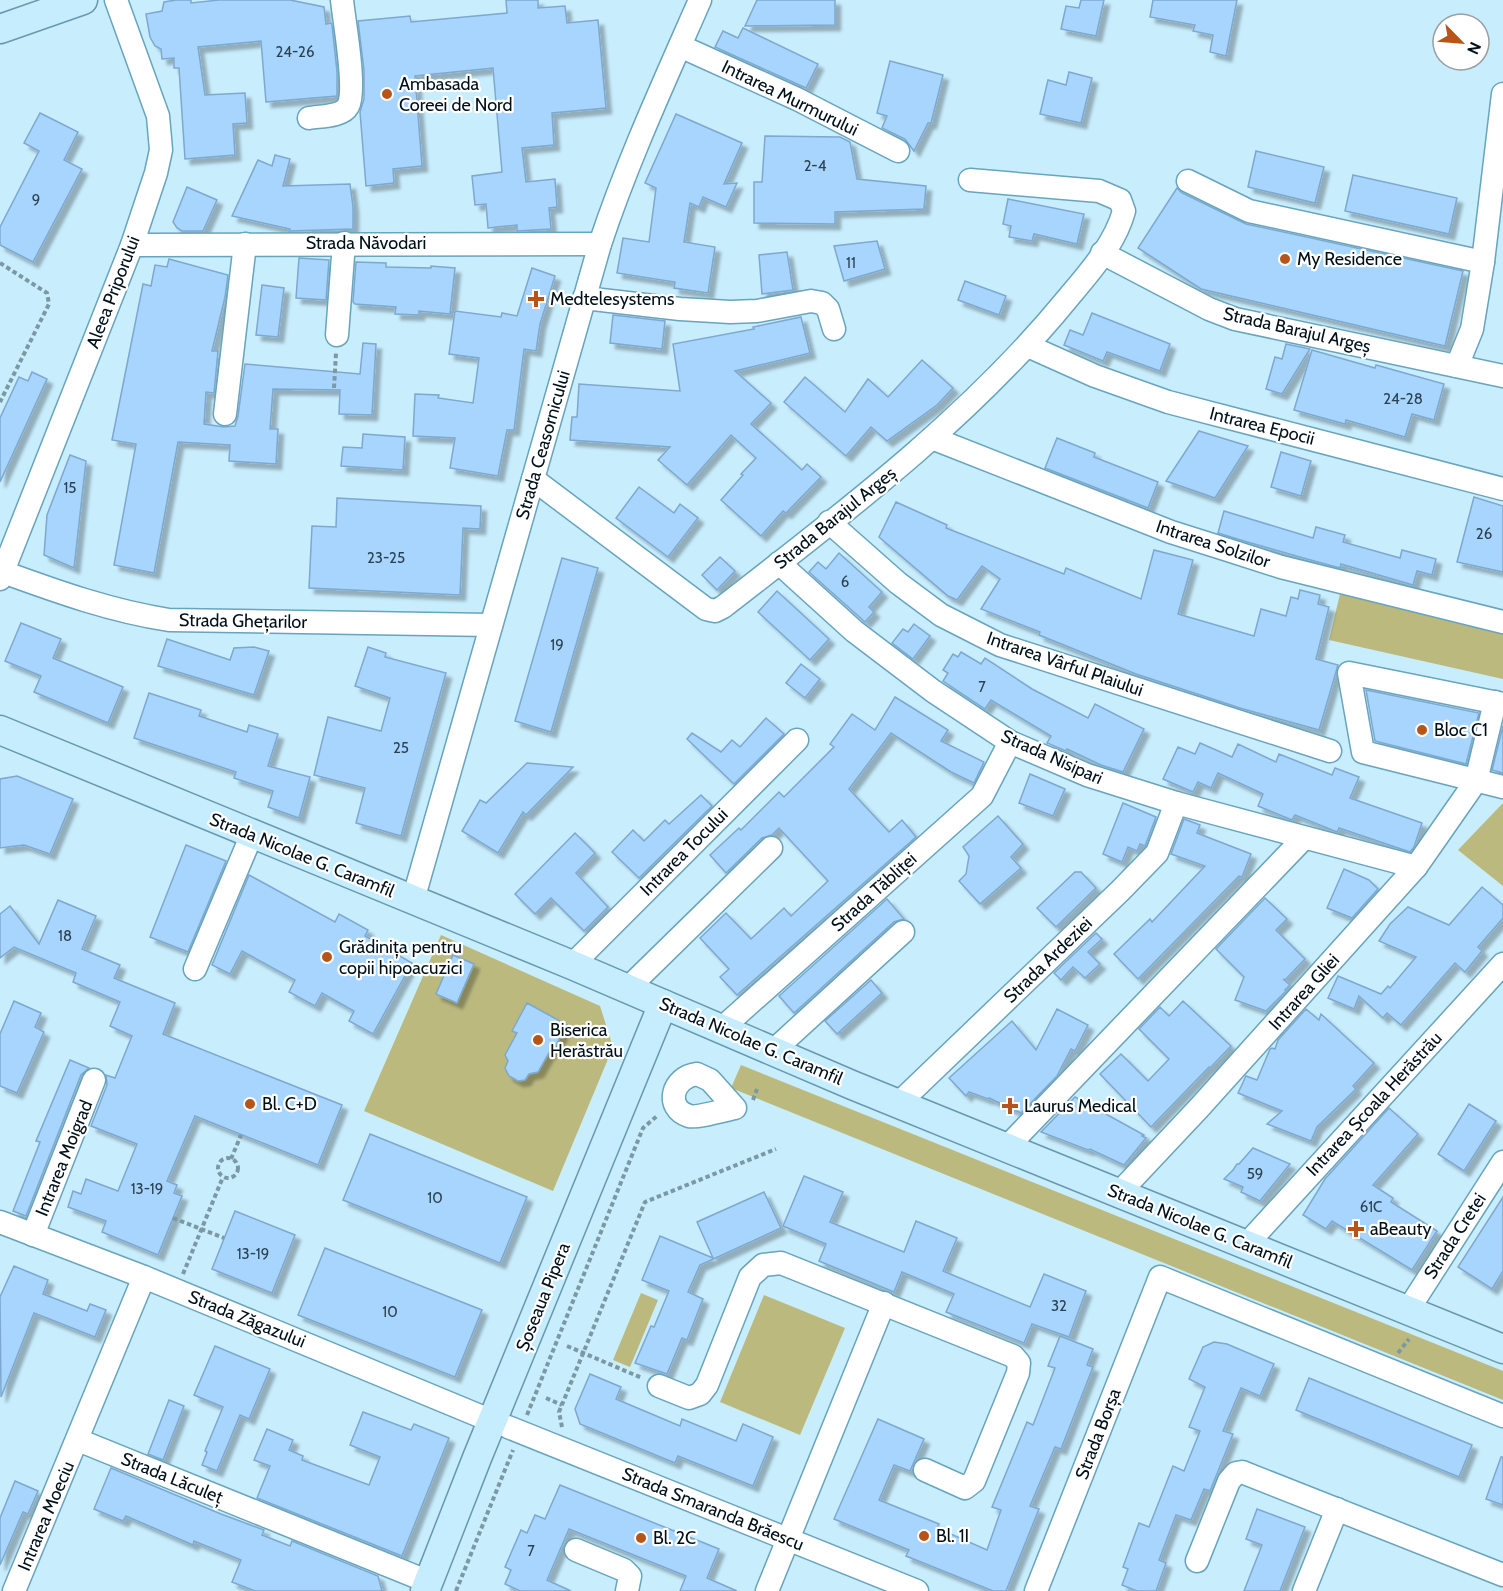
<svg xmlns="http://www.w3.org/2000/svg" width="1503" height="1591" viewBox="0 0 1503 1591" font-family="Cabin,sans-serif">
  <defs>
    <filter id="shadow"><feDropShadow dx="5.5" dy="5.5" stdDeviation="1.5" flood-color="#0004"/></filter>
  </defs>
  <rect width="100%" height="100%" fill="#c8edfd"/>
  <g fill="#bbb97e">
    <path d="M1340,594L1503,632V679L1329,640Z"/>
    <path d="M1503,803V886L1458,850Z"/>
    <path d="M441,935L600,1006L613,1047L553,1191L364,1111Z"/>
    <path d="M741,1065L1503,1371V1400L731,1088Z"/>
    <path d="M641,1293L658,1300L630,1367L613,1360Z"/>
    <path d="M764,1295L845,1328L800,1435L720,1402Z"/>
  </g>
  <g fill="#a8d5fd" stroke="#7da8cf" stroke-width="1.5" filter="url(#shadow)">
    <path d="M176,0H191V3L219,0H290L324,7L326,24L331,23L332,25L337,72V96L266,102L261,41L198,47L205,95L245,93L247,123L233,124L235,155L185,159L179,68H174V58L162,59L161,49L155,46L150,37L146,14L162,11L164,2Z"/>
    <path d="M506,0H538V8L565,6L567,23L598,20L606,108L552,113L554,145L522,148L526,182L555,179L557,207L549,208L551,229L517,231V225L488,228L486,204L475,205L472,176L502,172L493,68L415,76L422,166L393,169L394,183L366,186L360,112L364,99V70L358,21L410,16L411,22L507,13Z"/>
    <path d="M757,0H835V25L745,26Z"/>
    <path d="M1081,0H1104L1096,36L1061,29L1066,6L1079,8Z"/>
    <path d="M1153,0H1237L1226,56L1210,52L1213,35L1193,31L1195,25L1150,17Z"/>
    <path d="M743,28L818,64L806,88L715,47L723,31L738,38Z"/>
    <path d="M890,61L943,75L931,123H928L914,151L905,139L882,128L887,116L877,113Z"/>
    <path d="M1069,72L1092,78L1081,123L1040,114L1048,80L1066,85Z"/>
    <path d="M40,113L78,132L64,160L82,169L33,262L0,245V227L39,151L24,143Z"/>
    <path d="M676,114L742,143L724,184L737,183L726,207L703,197L699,207L690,203L684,242L715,247L708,293L674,288L675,282L617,273L623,238L649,242L656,188L645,183Z"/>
    <path d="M765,136L840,137L850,142L857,179L926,186L924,209L835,212V224L754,223V182H762Z"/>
    <path d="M1256,151L1324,167L1315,203L1248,187Z"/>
    <path d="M275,155L290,159L283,186L350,184L353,207V229L289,231L290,229L232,216L258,160L272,166Z"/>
    <path d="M1353,175L1457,198L1449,234L1345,211Z"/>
    <path d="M187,187L217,200L203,231H182L177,228L173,222Z"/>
    <path d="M1177,188L1182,193L1246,224L1463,271L1445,346L1201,289L1138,248Z"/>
    <path d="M1008,199L1084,214L1077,244L1034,234L1032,241L1009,237L1011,226L1003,224Z"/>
    <path d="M877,241L885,269L844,281L834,246Z"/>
    <path d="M787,252L793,290L762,294L759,255Z"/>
    <path d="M299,258L329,260L326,300L296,298Z"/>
    <path d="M169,259L228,275L225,297L212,351H218L214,393L206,392L204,424L224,427L235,426L238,416L245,364L360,374L363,343L376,344L372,415L339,414L340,390L273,389L270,429H278L276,464L229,461L230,445L178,442L154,573L114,565L136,444L112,440L143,284L151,286L155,265L167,267Z"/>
    <path d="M356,262L386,263V267L431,268V266L455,268L450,314L419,311V315L395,314L396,307L355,304L353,302Z"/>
    <path d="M532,268L555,276L540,324L536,351L524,349L514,430H507L498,476L450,468L455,438L413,436L415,394L439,395L438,398L473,403L479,358L449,354L455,311L501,317L502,313L517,316Z"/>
    <path d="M965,281L1006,296L999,315L958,300Z"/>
    <path d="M262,285L284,288L278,337L256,335Z"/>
    <path d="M1092,313L1170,344L1160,371L1107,352L1103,361L1064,345L1070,330L1083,335Z"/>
    <path d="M613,315L665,321L662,349L610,343Z"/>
    <path d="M801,317L810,353L735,371L771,403L751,424L802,470L807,464L821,477L786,513L783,511L761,536L721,500L743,475L741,474L756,458L731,435L687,485L658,460L670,447L570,440L572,417H577L579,384L680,391L673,344L754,329L753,327Z"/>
    <path d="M1286,344L1310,349L1282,394L1266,389L1275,357L1282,359Z"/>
    <path d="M1312,350L1375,368L1376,365L1444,384L1434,420L1412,414L1405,437L1346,420L1345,424L1294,410Z"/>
    <path d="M922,360L953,388L937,405L887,441L871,427L846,456L784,402L805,377L845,412L868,379L888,397Z"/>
    <path d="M32,372L47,379L0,482V418L19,377L28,381Z"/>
    <path d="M1199,431L1248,446L1215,498L1166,481Z"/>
    <path d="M363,434L405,437L403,470L341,466L343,447L362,448Z"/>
    <path d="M1057,438L1095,453L1094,457L1158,482L1148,508L1045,468Z"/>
    <path d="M1281,452L1311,461L1301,496L1271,487Z"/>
    <path d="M70,455L86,461L74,568L44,555L47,515Z"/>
    <path d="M639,487L674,513L680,504L698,518L668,557L616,518Z"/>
    <path d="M1474,497L1503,506V572L1457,562Z"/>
    <path d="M337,498L481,506L480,529L463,528L460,595L309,588L312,526L336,527Z"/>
    <path d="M896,502L947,525L946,528L1064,574L1066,568L1141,599L1154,550L1193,560L1178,614L1254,636L1261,609L1286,616L1291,597L1298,599L1300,590L1320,595L1318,604L1329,607L1316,659L1338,665L1319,730L1240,708L1136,674L1039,635L1040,632L981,609L1000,579L982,566L957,600L948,596L879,537Z"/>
    <path d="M1224,511L1313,538L1316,527L1345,535L1343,542L1400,558L1402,550L1436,559L1432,575L1417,571L1413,585L1341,564L1340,568L1307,559L1244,541L1218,533Z"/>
    <path d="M839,553L882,592L869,607L874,612L865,622L809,572L818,562L826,569Z"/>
    <path d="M720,557L735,571L717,590L702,575Z"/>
    <path d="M562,558L598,568L551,732L515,721Z"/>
    <path d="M777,591L829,639L810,660L758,612Z"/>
    <path d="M21,623L61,639L53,658L123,687L108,723L34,692L41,676L5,661Z"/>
    <path d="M914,624L930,636L913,659L892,643L903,629L908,632Z"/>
    <path d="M167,639L230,660L234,648L254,647L269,651L254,695L158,666Z"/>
    <path d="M368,647L386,653L385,657L446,673L401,836L356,823L365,788L314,775L328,717L381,731L390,698L355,686Z"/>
    <path d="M961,652L981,664L985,658L1032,689L1088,718L1095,704L1144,729L1123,772L1101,765L1067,749L1066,751L1047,743L1051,736L991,700L985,709L943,681L948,673L943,670L953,654L958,657Z"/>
    <path d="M801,664L820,679L805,698L786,683Z"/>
    <path d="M1366,690L1479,713L1466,764L1375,741Z"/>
    <path d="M149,693L201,710L199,716L247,732L249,725L278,734L268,766L310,777L299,818L268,807L273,791L234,778L236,772L134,738Z"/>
    <path d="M895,697L948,730L941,741L984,762L974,783L951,772L891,733L849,789L889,832L902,820L916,837L737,995L720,977L729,969L700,938L726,913L751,939L784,908L791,916L828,881L779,828L772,835L762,838L726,873L710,855L739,828L741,830L779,792L784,797L834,747L830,744L852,714L875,730Z"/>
    <path d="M766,718L784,734L734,784L687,739L692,733L721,752L732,740L740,747Z"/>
    <path d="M1503,726V773L1492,770Z"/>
    <path d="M1200,743L1232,757L1238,744L1276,762L1279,754L1332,775L1335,768L1359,777L1350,798L1422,823L1414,847L1410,852L1339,828L1337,832L1295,815L1292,820L1258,806L1263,794L1218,773L1211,788L1198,782L1193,792L1163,779L1178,747L1195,754Z"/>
    <path d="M527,763L573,767L526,815L523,812L498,853L462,831L480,800L486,803Z"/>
    <path d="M1030,774L1065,789L1053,816L1019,803Z"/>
    <path d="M17,776L73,799L50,854L24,845L0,848V779Z"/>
    <path d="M701,795L712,806L639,878L612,852L633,830L644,841L665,820L669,824Z"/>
    <path d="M1123,803L1156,817L1145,846L1140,844L1137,851L1128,847L1122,862L1103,854Z"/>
    <path d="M998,816L1023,844L1011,857L1021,868L980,904L959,881L966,874L969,856L963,847Z"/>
    <path d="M1184,819L1200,825L1197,833L1251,854L1242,877L1239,876L1138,979L1114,954L1150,919L1152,922L1205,866L1171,854Z"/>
    <path d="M575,833L595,853L576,873L608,907L584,931L551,898L535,914L515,894Z"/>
    <path d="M186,845L226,861L188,952L150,937Z"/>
    <path d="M1344,869L1369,880L1378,889L1352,918L1327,908Z"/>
    <path d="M1075,872H1081L1096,888L1056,927L1037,908Z"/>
    <path d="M249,875L335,922L339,914L368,930L365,936L412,963L373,1034L349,1021L354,1011L322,993L315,1006L289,992L295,980L242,951L230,974L212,965Z"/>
    <path d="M1482,887L1503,905V918L1478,947L1482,951L1465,972L1455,963L1401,1025L1387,1013L1383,1018L1359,996L1354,1009L1328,998L1338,976L1381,994L1388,986L1390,988L1416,957L1379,941L1390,924L1408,907L1449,925Z"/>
    <path d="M1265,898L1287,919L1276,930L1305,959L1285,980L1283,979L1290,985L1285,990L1286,991L1266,1011L1235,1000L1244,977L1216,949Z"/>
    <path d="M887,899L904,919L894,922L794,1013L779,996Z"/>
    <path d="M58,900L96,916L82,949L120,965L114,978L175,1003L163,1034L342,1105L318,1165L195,1116L167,1181L177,1185L174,1193L182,1196L158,1255L102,1232L106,1221L68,1207L73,1191L81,1194L86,1179L118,1191L137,1144L91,1126L107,1085L106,1075L115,1078L132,1036L110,1026L120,1002L73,982L76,973L14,947L0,958V914L10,906L39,944Z"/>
    <path d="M1096,933L1102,939L1088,952L1100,964L1085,978L1073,967L1061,980L1054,973Z"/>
    <path d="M453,955L474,964L457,1003L436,994Z"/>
    <path d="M871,980L882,993L837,1034L825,1021Z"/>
    <path d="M14,1001L41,1013L35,1027L44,1032L17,1093L0,1086V1034Z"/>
    <path d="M1183,1001L1231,1046L1210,1068L1209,1067L1151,1127L1100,1074L1121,1054L1148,1081L1169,1059L1139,1029L1160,1007L1169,1016Z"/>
    <path d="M527,1003L567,1025L552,1052L550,1051L538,1072L529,1074L525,1080L518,1081L509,1076L505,1068L508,1061L505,1055L517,1033L512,1031Z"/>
    <path d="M1057,1009L1088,1025L1075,1051L1071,1049L1057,1076L1021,1113L989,1098L988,1099L969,1092L966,1096L949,1078L1012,1021L1036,1050Z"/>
    <path d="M1306,1009L1319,1020L1321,1014L1374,1063L1353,1086L1356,1089L1317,1127L1311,1141L1267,1124L1282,1111L1238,1093L1246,1076L1257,1080L1270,1049L1272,1048L1275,1049L1278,1040Z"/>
    <path d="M70,1060L89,1068L81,1075L26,1216L13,1211L40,1142L36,1141Z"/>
    <path d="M1075,1097L1144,1135L1142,1136L1146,1138L1124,1165L1090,1149L1088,1150L1041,1132Z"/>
    <path d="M1469,1104L1496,1121L1464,1171L1438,1154Z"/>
    <path d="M1389,1108L1418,1134L1373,1185L1393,1198L1391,1202L1437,1231L1412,1270L1332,1221L1326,1229L1303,1215L1325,1179Z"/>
    <path d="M370,1134L527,1197L500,1263L343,1200Z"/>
    <path d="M1253,1148L1290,1164L1260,1201L1241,1192L1243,1187L1224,1179L1233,1170L1237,1164H1239Z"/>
    <path d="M804,1176L843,1192L830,1222L904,1252L916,1221L957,1238L943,1271L1030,1307L1044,1274L1086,1291L1069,1337L1032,1324L1024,1343L946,1312L954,1294L902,1272L894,1292L819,1261L826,1244L783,1226Z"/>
    <path d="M764,1192L781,1228L700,1265L688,1292L703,1299L687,1340L682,1338L667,1374L635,1363L651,1326L654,1327L669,1291L642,1280L660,1236L713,1258L697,1222Z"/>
    <path d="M1503,1197V1271L1492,1289L1458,1267Z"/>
    <path d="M235,1211L295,1235L272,1293L212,1269Z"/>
    <path d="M325,1248L482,1310L455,1377L298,1315Z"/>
    <path d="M14,1266L48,1280L43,1294L87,1311L90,1304L106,1310L95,1337L34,1313L1,1397L0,1297Z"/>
    <path d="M1060,1336L1093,1349L1087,1365L1093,1367L1061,1449L1055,1447L1030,1506L1039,1509L1006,1591H993L906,1556L909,1550L834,1519L878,1419L924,1439L910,1471L894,1465L879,1500L939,1524L937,1528L987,1550L1001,1510L992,1507L1027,1422L1033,1425L1055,1368L1048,1366Z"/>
    <path d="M1214,1342L1227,1344L1274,1364L1260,1396L1241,1388L1223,1431L1233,1434L1210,1491L1204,1489L1191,1520L1176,1515L1159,1560L1166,1563L1156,1591H1137L1122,1585L1128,1569L1123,1567L1139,1523L1149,1527L1173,1466L1184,1471L1200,1431L1189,1427L1205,1387L1189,1379L1203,1347Z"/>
    <path d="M215,1346L270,1369L249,1419L240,1415L217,1471L202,1465L207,1452L205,1451L223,1407L194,1395Z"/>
    <path d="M590,1374L621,1387L616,1399L680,1426L682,1419L736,1441L743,1424L773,1437L753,1486L678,1456L675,1463L580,1424L575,1409Z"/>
    <path d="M1309,1378L1472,1445L1459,1477L1296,1410Z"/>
    <path d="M169,1400L184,1406L163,1460L148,1454Z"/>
    <path d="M363,1412L411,1430L414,1424L449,1438L402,1556L257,1498L270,1466L254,1460L267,1429L293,1440L289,1450L303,1456L302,1460L369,1485L380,1457L350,1445Z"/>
    <path d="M1501,1457H1503V1505L1486,1499Z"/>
    <path d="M111,1468L221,1514L264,1530L262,1535L290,1546L292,1541L378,1576L382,1591H255L232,1582L241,1560L194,1541L193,1545L126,1516L123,1521L94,1509Z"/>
    <path d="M15,1481L38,1491L28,1514L23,1512L0,1565V1518Z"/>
    <path d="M560,1485L719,1549L707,1578L737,1591H680L686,1576L569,1529L547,1580L571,1591H520L505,1584L511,1570L505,1567L521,1530L527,1533L535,1515L545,1519Z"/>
    <path d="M1257,1509L1305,1527L1280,1591H1244L1262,1545L1246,1539Z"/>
  </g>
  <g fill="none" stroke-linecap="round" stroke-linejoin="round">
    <g stroke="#67a4bd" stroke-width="25">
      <g id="minor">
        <path d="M680,46L797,99L898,151"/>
        <path d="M309,118C320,116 342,117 348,106C357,90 344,21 342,0"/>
        <path d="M1188,181L1249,211L1483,262"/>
        <path d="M132,245L600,244"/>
        <path d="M1102,253L1209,309L1235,319L1503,376"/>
        <path d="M584,298L680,309L730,312L757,311L811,301L822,303L828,309L834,329"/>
        <path d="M337,335L344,243"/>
        <path d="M1028,346L1095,376L1168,402L1503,489"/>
        <path d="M1457,366L1472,329L1483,262L1503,94"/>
        <path d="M225,414L245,244"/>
        <path d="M932,438L1171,532L1228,550L1281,567L1503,622"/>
        <path d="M533,479L706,609L715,611L723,607C844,513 970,418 1068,298C1089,273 1115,244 1124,211L1120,200L1099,191L970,180"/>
        <path d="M829,522L898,583L941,615L1000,645L1330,751"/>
        <path d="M779,563L854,631L933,691L1010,742L1087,775L1176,803L1416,867"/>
        <path d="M3,572C58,592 111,611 169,620L491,625"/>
        <path d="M0,579L132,245L156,173L161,150L158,116L116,0"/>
        <path d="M1503,704L1349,673L1363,752L1503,787"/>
        <path d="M413,900L600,244C628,160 665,80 700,0"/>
        <path d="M572,965L797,740"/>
        <path d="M195,969L252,834"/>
        <path d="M627,989L771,848"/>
        <path d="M721,1029L982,796L1010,742"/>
        <path d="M773,1051L903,932"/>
        <path d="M697,1074L710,1080L735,1108C725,1110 697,1118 689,1116C664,1108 672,1077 697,1074Z"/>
        <path d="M899,1103L1120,891L1157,853L1176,803"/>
        <path d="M1006,1148L1304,838"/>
        <path d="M1119,1193L1199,1108L1416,867L1476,781L1495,702"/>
        <path d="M0,1222L144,1277L492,1421"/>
        <path d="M33,1235L94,1080"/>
        <path d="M1246,1245L1503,964"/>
        <path d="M1408,1310L1503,1162"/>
        <path d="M659,1386L689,1398L700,1394L707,1385L750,1277L763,1265L781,1263L1013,1356L1019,1363L1018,1373L974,1481L965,1488L925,1470"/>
        <path d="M508,1427L917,1591"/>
        <path d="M78,1440L429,1582"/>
        <path d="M576,1550L624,1570L630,1576L627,1591"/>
        <path d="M1197,1561L1229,1481L1236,1473L1242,1472L1503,1575"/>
        <path d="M14,1591L144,1277"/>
        <path d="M767,1591L884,1303"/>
        <path d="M1036,1591L1160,1277L1503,1416"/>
        <path d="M1304,1591L1337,1509"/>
      </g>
    </g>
    <g stroke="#6798ad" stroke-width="31">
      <g id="major">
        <path d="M0,29L83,0"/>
        <path d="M0,730L572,965L852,1085L1503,1349"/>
        <path d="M425,1591L477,1458L663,1004"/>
      </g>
    </g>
    <g stroke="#7b98a5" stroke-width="4" stroke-dasharray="4.5 3" stroke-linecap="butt">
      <path d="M0,263L47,293L49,304L0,402"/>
      <path d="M334,388L336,353"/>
      <path d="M753,1100L757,1089"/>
      <circle cx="228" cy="1168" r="10"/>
      <path d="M231,1159L241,1135"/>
      <path d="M173,1218L224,1238"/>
      <path d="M183,1274L223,1177"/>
      <path d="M567,1346L642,1378"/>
      <path d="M1398,1353L1409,1339"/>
      <path d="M546,1398L562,1405"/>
      <path d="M527,1415L643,1128L657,1116"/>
      <path d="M562,1427L559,1412L645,1202L776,1149"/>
      <path d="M456,1591L513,1450"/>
    </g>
    <use href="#minor" stroke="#fff" stroke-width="22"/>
    <use href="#major" stroke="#c5edfe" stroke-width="28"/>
  </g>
  <g fill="#b7541a" stroke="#fff" stroke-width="2">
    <circle cx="387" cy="94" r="6"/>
    <circle cx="1285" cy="259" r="6"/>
    <path d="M533 290h6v6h6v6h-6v6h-6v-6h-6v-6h6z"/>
    <circle cx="1422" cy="730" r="6"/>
    <circle cx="327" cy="957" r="6"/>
    <circle cx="538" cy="1040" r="6"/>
    <circle cx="250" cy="1104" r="6"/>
    <path d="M1007 1097h6v6h6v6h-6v6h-6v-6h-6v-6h6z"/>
    <path d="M1353 1220h6v6h6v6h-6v6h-6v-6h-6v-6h6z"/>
    <circle cx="924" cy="1536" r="6"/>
    <circle cx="641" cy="1538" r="6"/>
  </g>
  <g text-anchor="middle" stroke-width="4.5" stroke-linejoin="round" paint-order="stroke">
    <g font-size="15" fill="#2a4152">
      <text x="295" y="57">24-26</text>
      <text x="815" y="171">2-4</text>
      <text x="36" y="205">9</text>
      <text x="851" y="268">11</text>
      <text x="1403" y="404">24-28</text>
      <text x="70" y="493">15</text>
      <text x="1484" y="539">26</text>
      <text x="386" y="563">23-25</text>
      <text x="845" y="587">6</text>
      <text x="557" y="650">19</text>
      <text x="982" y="692">7</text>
      <text x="401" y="753">25</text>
      <text x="65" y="941">18</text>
      <text x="1255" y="1179">59</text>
      <text x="147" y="1194">13-19</text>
      <text x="435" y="1203">10</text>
      <text x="1371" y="1212">61C</text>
      <text x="253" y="1259">13-19</text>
      <text x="1059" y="1311">32</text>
      <text x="390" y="1317">10</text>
      <text x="531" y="1556">7</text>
    </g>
    <g font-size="18" fill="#001019" stroke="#fff" text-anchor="start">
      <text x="399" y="90">Ambasada<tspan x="399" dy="21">Coreei de Nord</tspan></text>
      <text x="1297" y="265">My Residence</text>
      <text x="550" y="305">Medtelesystems</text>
      <text x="1434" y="736">Bloc C1</text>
      <text x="339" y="953">Grădinița pentru<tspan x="339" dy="21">copii hipoacuzici</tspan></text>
      <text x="550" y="1036">Biserica<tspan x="550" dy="21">Herăstrău</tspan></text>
      <text x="262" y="1110">Bl. C+D</text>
      <text x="1024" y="1112">Laurus Medical</text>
      <text x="1370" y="1235">aBeauty</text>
      <text x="936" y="1542">Bl. 1I</text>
      <text x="653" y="1544">Bl. 2C</text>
    </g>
    <g font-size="18" fill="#001019" stroke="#fff">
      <text transform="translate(790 98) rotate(26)" y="6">Intrarea Murmurului</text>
      <text x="366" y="249">Strada Năvodari</text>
      <text transform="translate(113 292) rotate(-69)" y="6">Aleea Priporului</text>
      <text transform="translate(1297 330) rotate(13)" y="6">Strada Barajul Argeș</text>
      <text transform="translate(1262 426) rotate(14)" y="6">Intrarea Epocii</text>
      <text transform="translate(543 445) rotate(-74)" y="6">Strada Ceasornicului</text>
      <text transform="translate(835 518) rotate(-39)" y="6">Strada Barajul Argeș</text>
      <text transform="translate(1213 544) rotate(18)" y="6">Intrarea Solzilor</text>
      <text transform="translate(243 621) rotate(1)" y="6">Strada Ghețarilor</text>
      <text transform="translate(1065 664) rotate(19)" y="6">Intrarea Vârful Plaiului</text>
      <text transform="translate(1052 757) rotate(24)" y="6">Strada Nisipari</text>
      <text transform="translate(684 852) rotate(-45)" y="6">Intrarea Tocului</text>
      <text transform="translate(302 855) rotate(22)" y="6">Strada Nicolae G. Caramfil</text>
      <text transform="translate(874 892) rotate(-42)" y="6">Strada Tăbliței</text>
      <text transform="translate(1048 960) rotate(-44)" y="6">Strada Ardeziei</text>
      <text transform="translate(1304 992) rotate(-48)" y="6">Intrarea Gliei</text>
      <text transform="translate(751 1041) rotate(23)" y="6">Strada Nicolae G. Caramfil</text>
      <text transform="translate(1374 1104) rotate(-47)" y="6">Intrarea Școala Herăstrău</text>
      <text transform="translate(64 1158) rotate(-68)" y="6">Intrarea Moigrad</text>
      <text transform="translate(1200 1226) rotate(22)" y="6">Strada Nicolae G. Caramfil</text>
      <text transform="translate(1455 1236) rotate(-57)" y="6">Strada Cretei</text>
      <text transform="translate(543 1297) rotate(-68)" y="6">Șoseaua Pipera</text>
      <text transform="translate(247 1319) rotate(22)" y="6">Strada Zăgazului</text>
      <text transform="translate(1098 1434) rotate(-69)" y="6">Strada Borșa</text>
      <text transform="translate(172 1478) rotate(22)" y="6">Strada Lăculeț</text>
      <text transform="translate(713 1509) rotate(22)" y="6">Strada Smaranda Brăescu</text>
      <text transform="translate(46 1516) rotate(-67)" y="6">Intrarea Moeciu</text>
    </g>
  </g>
  <g transform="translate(1461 42) rotate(115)"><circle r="28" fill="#ffffff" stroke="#999fa3" stroke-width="1.5"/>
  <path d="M0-4.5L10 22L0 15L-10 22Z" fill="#b7541a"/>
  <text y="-9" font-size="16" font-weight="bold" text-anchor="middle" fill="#001019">N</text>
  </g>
</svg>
